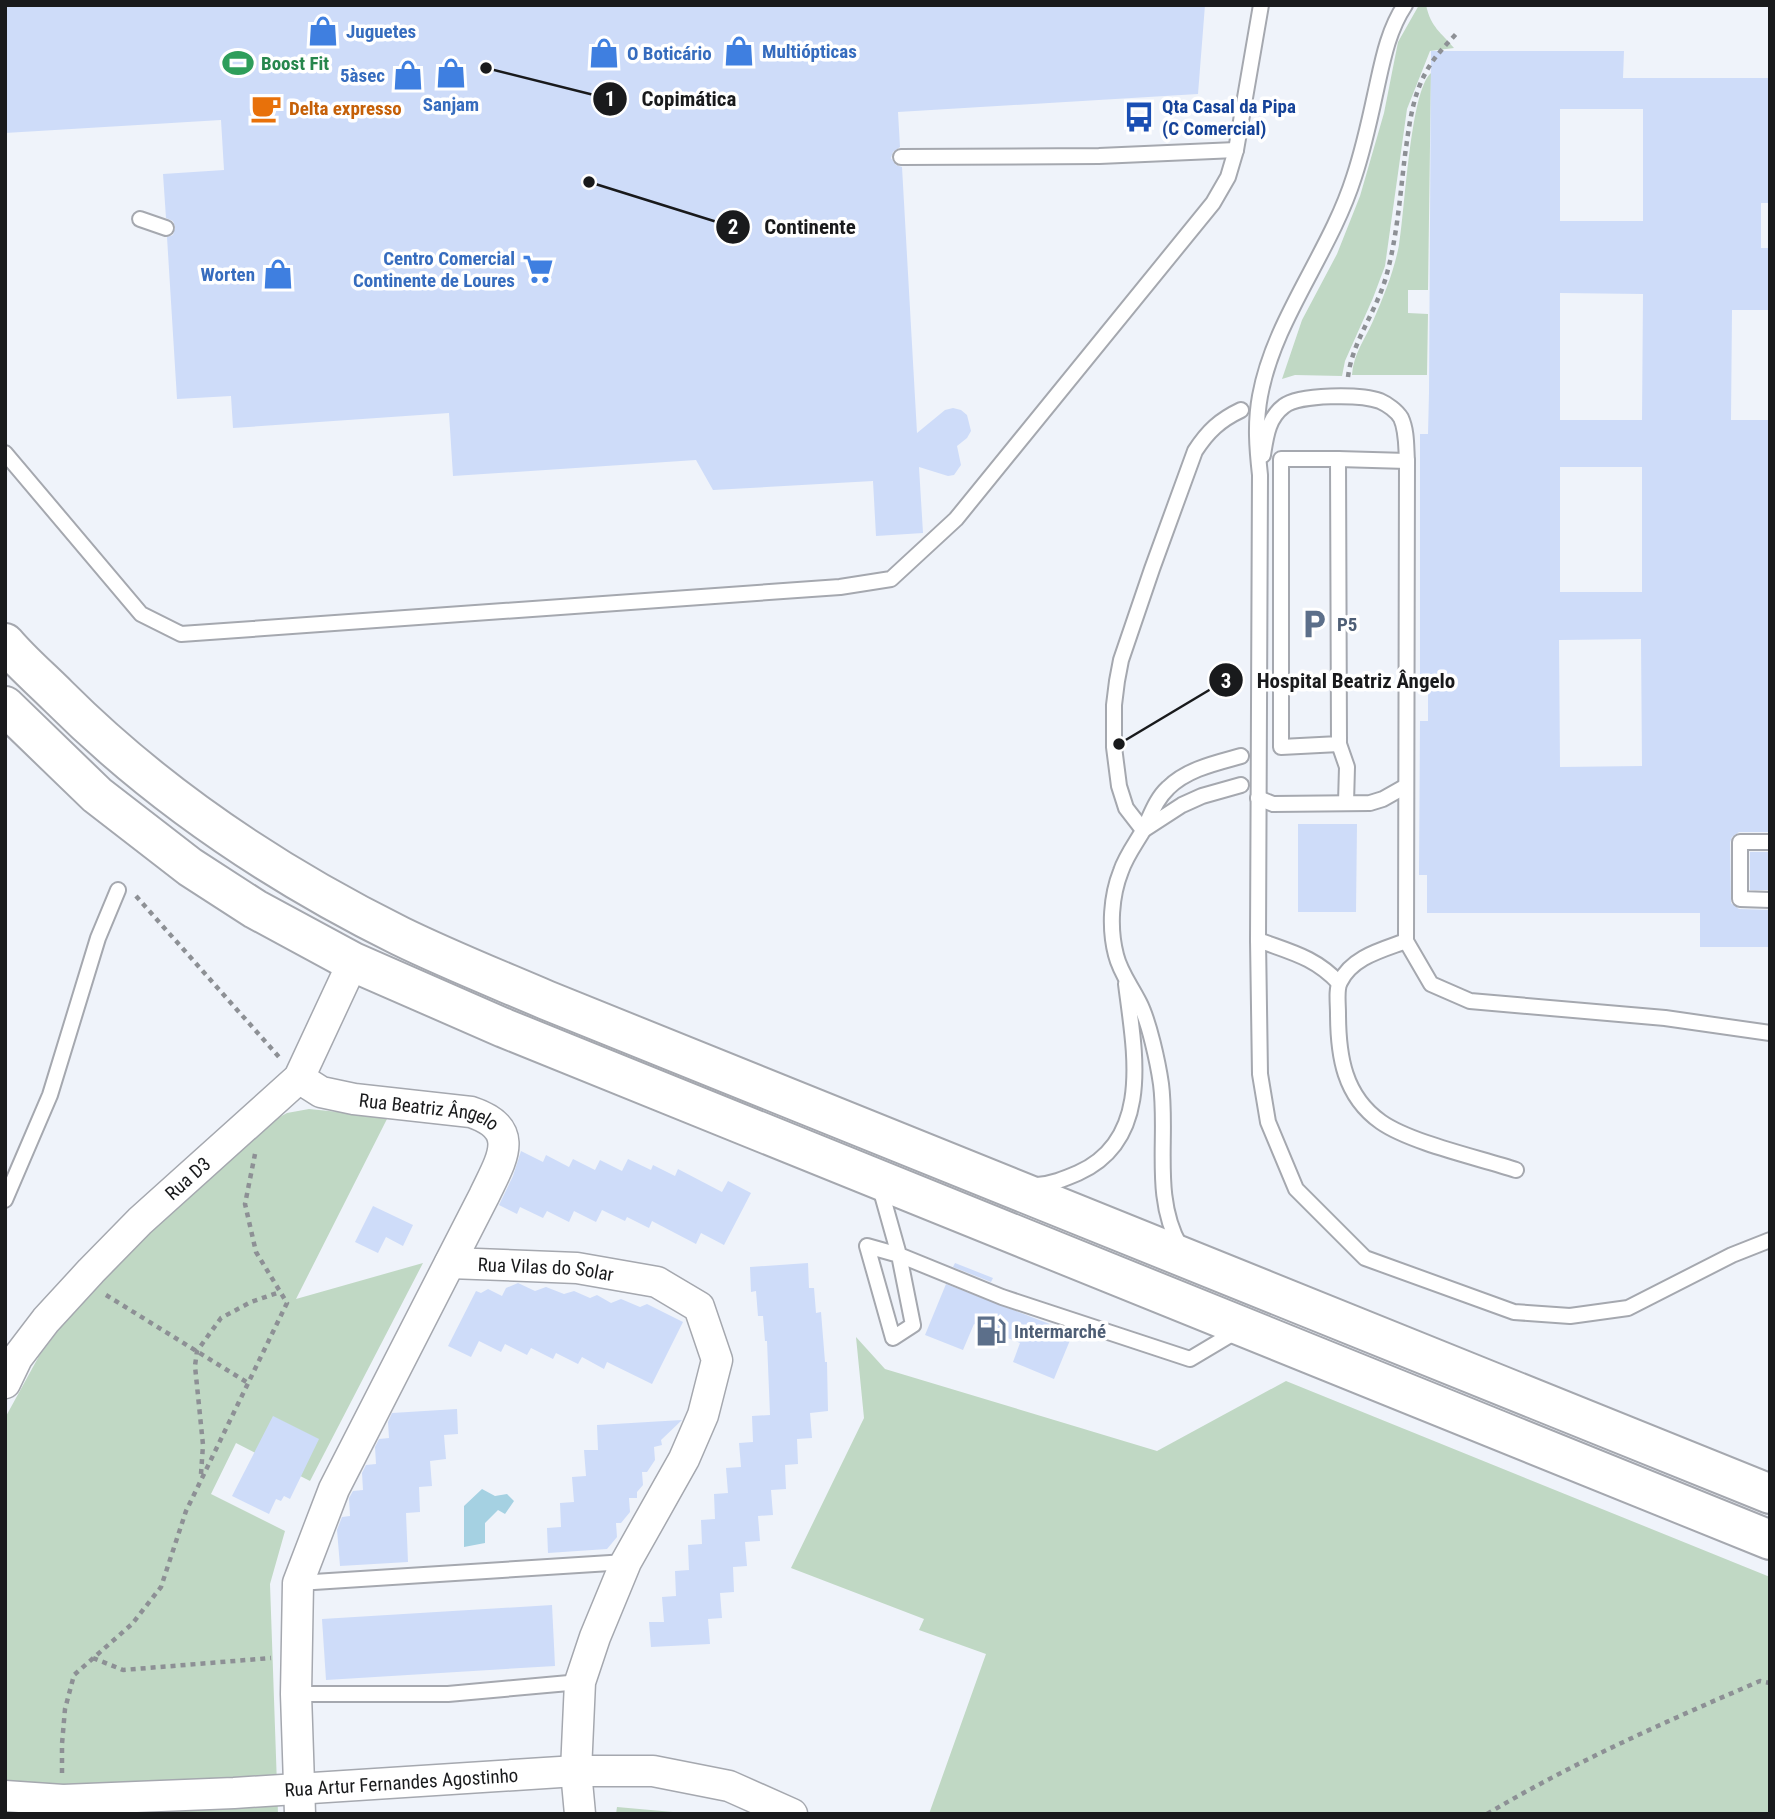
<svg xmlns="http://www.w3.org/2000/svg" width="1775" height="1819" viewBox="0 0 1775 1819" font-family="'Roboto Condensed',sans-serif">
  <rect width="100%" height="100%" fill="#eff3fa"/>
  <g fill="#c0d8c4">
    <path d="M1419,5H1426C1431,28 1441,32 1454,48L1430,51L1407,109L1385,266L1373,298L1345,361L1342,376L1295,375L1282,379L1302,320L1337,254L1360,196L1384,113L1398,42Z"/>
    <path d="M1431,73L1428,290H1408V313L1428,314L1427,375H1352C1353,355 1365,339 1373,321C1384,296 1394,271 1399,245C1405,212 1410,91 1431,73Z"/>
    <path d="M309,1109L388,1117L296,1299L423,1263L310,1481L236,1443L211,1494L285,1531L270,1584L278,1814H5V1418L39,1356L86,1294L173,1205L263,1126L287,1113Z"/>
    <path d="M856,1337L885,1369L1157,1451L1286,1381L1770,1577V1814H929L986,1654L919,1630L924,1619L791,1568L864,1418Z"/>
    <path d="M617,1807L673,1812L678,1814H616Z"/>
  </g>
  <path fill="#a5d1e2" d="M482,1489L495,1496L507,1494L514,1501L505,1514L498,1510L485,1523V1543L464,1547V1506Z"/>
  <g fill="#cedcf9" fill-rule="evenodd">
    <path d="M5,5H1205L1198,94L898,112L900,147L893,152L891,158L896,165L902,167L917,433L945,410L953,408L961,410L967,415L971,431L967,438L957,446L961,465L954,475L948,476L919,467L923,533L876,536L873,481L713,490L696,460L453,476L449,413L233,428L231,396L177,399L167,237L173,235L175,227L173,221L166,218L163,174L224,170L221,120L5,133Z"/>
    <path d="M1431,51H1624L1623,78H1770V203H1761V248H1770V310H1732L1731,420H1770V832H1739L1732,837L1730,842L1731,903L1739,909L1770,910V947H1700V913H1427V875H1419L1420,721H1428V681H1420V434H1428L1429,393ZM1560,109H1643V221H1560ZM1560,293L1643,294L1642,420H1560ZM1560,467H1642V592H1560ZM1641,639L1642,766L1560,767L1559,640Z"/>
    <path d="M1298,824H1357L1356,912H1298Z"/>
    <rect x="1750" y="852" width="20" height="38"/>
    <path d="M521,1151L543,1162L546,1155L569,1167L573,1159L595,1170L600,1160L622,1171L628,1159L651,1170L653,1165L675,1176L678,1169L722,1192L728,1181L751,1193L724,1245L701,1233L696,1244L652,1221L649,1228L627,1217L625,1221L602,1210L596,1222L574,1211L569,1222L547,1211L543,1218L520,1207L517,1214L499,1205L513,1176Z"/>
    <path d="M373,1206L413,1225L403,1246L386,1237L378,1253L355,1242Z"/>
    <path d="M808,1263L809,1288H814L816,1313L821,1312L825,1362H827L828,1411L810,1413L812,1438L797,1439L798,1464L785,1465L786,1489L771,1490L773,1515L758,1516L760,1541L745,1542L747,1566L733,1567L734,1592L720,1593L722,1618L708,1619L710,1644L651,1647L649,1622H664L662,1597L676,1596L675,1571L689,1570L688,1545L702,1544L701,1520L715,1519L714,1494L728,1493L726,1468L741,1467L739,1443L753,1442L752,1416L770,1415L767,1341H765L763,1316H758L756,1291L751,1292L750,1267Z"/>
    <path d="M955,1263L993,1278L991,1282L953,1267Z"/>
    <path d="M518,1283L535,1291L546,1287L564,1294L574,1291L590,1298L597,1295L611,1303L621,1299L640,1307L647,1304L683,1322L652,1384L607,1362L604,1369L582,1357L578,1364L556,1353L553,1359L531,1348L527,1355L505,1344L501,1352L479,1341L471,1357L448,1346L476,1291L481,1293L488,1289L502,1296L506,1288Z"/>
    <path d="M946,1284L1073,1333L1054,1379L1013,1362L1020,1343L974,1324L963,1350L925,1335Z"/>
    <path d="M457,1409L458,1434L444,1435L446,1459L430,1461L432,1486L419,1487L420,1512L406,1513L408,1562L340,1566L337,1530L342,1517L350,1516L349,1498L353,1491L363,1490L362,1473L366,1465L376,1464L375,1447L379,1439L389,1438L388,1422L392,1413Z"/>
    <path d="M273,1416L319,1439L290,1499L284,1496L281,1501L276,1499L269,1514L232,1496Z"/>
    <path d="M682,1420L661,1440L662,1445L654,1447L655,1460L647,1472H642L643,1485L637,1492V1498H629L630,1512L621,1523H616L617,1537L607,1549L548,1553L547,1528L561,1527L560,1503L574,1502L572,1477L586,1476L584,1450H598L597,1425Z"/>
    <path d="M552,1605L555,1666L326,1680L322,1619Z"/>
  </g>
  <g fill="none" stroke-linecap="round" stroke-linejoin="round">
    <g stroke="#a5a8af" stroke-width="18">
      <g id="service">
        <path d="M1405,5C1387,32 1382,64 1375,95C1369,123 1363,150 1354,177C1330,253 1274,319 1260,396C1255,423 1257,448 1260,475L1258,940L1260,1074L1268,1122L1296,1189L1365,1258L1514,1312L1570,1316L1628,1308L1732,1255L1770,1240"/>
        <path d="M901,157L1099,156L1236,150"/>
        <path d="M140,219L166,228"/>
        <path d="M5,453L141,614L181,634L840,587L891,579L956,519L1213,203L1228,177L1236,150L1261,5"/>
        <path d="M1263,455C1266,436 1268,418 1284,406C1299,394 1361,394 1380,401C1387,404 1397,411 1401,418C1407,431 1406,447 1407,461L1406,941L1431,984L1470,1001L1665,1018L1770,1033"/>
        <path d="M1281,459H1338L1339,744L1281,747Z"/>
        <path d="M1338,459L1407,461"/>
        <path d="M1339,744L1347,767L1346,803"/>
        <path d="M1258,798L1273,804L1370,803L1383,799L1406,786"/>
        <path d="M1145,829L1182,805L1202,796L1241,785"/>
        <path d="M1143,830L1126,808L1119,786L1114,747V705L1117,681L1121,660L1152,569L1195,451C1208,431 1220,420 1241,410"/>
        <path d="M1770,842H1740V899L1770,900"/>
        <path d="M1258,940C1290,952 1315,957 1339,983"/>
        <path d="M1406,941C1382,950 1352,957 1340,982C1336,989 1338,1004 1338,1013C1338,1056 1344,1096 1381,1122C1411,1143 1480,1158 1516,1170"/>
        <path d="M879,1184L899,1255L1002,1297L1190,1359L1237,1331"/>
        <path d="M1037,1185C1052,1184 1064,1179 1078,1173C1154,1139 1134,1049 1126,984"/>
        <path d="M5,1200L50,1095L98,938L118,890"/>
        <path d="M867,1246L899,1255L913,1325L893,1338Z"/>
        <path d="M1180,1246C1152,1197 1168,1138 1161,1084C1158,1063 1149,1021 1139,1002C1131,986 1120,972 1116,955C1109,928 1111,896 1121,871C1126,856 1136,843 1144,829C1151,815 1156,799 1168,788C1187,769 1216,763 1241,756"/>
        <path d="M298,1583L626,1562"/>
        <path d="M296,1694H448L580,1682"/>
      </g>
    </g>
    <g stroke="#a5a8af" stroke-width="33">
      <g id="minor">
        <path id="s1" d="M299,1078L321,1092L354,1099L471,1112C523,1129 501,1160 484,1196L334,1489L298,1583L296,1694L300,1814"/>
        <path id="s2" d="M450,1263L577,1268L657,1282L699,1307L717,1360L703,1415L684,1459L626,1562L595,1637L580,1682L576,1771L580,1814"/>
        <path id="s3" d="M5,1383L17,1358L46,1320L91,1271L140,1221L299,1078L353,962"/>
        <path id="s4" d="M5,1796L63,1800L234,1793L576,1771H653L729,1786L792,1814"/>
      </g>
    </g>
    <g stroke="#a5a8af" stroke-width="42">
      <g id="secondary">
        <path d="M5,643C21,662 40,678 58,696C158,796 273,873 400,936C447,959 497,979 546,1000L1770,1494"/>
        <path d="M5,706L97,795L190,867L255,909L353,962L504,1028L1770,1540"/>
      </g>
    </g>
    <g stroke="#8d9095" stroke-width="4.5" stroke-dasharray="5 5" stroke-linecap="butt">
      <path d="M1348,377C1352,342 1376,312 1386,277C1397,238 1400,196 1405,155C1409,127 1412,97 1426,72C1434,57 1445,46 1456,34"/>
      <path d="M136,896L279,1057"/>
      <path d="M106,1295L248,1383"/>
      <path d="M201,1474L203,1445L195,1366L197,1351L221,1318L251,1302L280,1292"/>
      <path d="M93,1658L123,1670L271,1658"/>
      <path d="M62,1773V1744L65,1709L74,1675L132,1624L161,1587L186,1511L287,1303L256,1252L245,1204L255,1154"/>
      <path d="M1487,1814C1574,1762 1667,1721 1760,1681L1770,1683"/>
    </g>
    <use href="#service" stroke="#fff" stroke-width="14"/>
    <use href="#minor" stroke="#fff" stroke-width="30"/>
    <use href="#secondary" stroke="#fff" stroke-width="38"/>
  </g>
  <defs>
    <g id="shop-bare" transform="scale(2.415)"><path d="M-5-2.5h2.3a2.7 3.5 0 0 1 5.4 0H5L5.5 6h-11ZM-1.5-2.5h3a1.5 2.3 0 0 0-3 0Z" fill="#3f7fe0" stroke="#fff" stroke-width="2.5" paint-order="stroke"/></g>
    <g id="stadium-bare" transform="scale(2.415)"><path d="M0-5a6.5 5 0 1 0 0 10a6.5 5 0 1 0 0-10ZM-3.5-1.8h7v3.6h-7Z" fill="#2e9e5b" stroke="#fff" stroke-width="2.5" paint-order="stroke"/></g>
    <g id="cafe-bare" transform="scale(2.415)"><path d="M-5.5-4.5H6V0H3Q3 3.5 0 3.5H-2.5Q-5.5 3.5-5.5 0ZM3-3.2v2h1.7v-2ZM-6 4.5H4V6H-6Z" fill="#e8710a" stroke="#fff" stroke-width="2.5" paint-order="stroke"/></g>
    <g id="bus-bare" transform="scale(2.415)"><path d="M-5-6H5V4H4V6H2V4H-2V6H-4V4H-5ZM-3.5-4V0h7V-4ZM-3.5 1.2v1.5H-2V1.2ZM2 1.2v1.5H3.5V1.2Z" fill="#1a4fb4" stroke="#fff" stroke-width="2.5" paint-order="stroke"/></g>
    <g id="supermarket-bare" transform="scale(2.415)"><path d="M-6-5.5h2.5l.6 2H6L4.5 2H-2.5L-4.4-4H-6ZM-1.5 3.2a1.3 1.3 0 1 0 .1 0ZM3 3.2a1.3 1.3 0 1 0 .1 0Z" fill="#3f7fe0" stroke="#fff" stroke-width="2.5" paint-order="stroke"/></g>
    <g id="parking-bare" transform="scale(2.415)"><path d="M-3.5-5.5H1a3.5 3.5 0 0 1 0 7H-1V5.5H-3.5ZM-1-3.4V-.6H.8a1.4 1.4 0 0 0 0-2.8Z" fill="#5c6f8a" stroke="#fff" stroke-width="2.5" paint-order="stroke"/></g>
    <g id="fuel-bare" transform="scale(2.415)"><path d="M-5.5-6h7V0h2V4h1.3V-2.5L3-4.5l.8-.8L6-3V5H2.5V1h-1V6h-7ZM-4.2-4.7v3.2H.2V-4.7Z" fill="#5c6f8a" stroke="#fff" stroke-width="2.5" paint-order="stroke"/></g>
  </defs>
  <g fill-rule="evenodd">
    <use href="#shop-bare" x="323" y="31"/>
    <use href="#shop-bare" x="739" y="51"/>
    <use href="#shop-bare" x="604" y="53"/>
    <use href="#stadium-bare" x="238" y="63"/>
    <use href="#shop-bare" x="451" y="73"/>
    <use href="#shop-bare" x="408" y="75"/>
    <use href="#cafe-bare" x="266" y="108"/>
    <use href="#bus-bare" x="1139" y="117"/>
    <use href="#supermarket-bare" x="538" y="269"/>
    <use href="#shop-bare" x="278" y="274"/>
    <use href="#parking-bare" x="1314" y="624"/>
    <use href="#fuel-bare" x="991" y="1331"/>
  </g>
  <g text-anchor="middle" stroke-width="7" stroke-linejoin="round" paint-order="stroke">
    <g font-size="19" font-weight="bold" fill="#366cbe" stroke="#fff" text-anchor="start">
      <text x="346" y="38">Juguetes</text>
      <text x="762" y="58">Multiópticas</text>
      <text x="627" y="60">O Boticário</text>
      <text x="385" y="82" text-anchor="end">5àsec</text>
      <text x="451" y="111" text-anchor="middle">Sanjam</text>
      <text x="515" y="265" text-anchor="end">Centro Comercial<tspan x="515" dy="22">Continente de Loures</tspan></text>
      <text x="255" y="281" text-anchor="end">Worten</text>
    </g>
    <g font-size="19" font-weight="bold" fill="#27864d" stroke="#fff" text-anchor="start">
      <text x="261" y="70">Boost Fit</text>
    </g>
    <g font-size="19" font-weight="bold" fill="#164399" stroke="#fff" text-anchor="start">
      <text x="1162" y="113">Qta Casal da Pipa<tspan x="1162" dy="22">(C Comercial)</tspan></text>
    </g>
    <g font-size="19" font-weight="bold" fill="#c56008" stroke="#fff" text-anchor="start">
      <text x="289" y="115">Delta expresso</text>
    </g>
    <g font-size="19" font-weight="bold" fill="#4e5e75" stroke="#fff" text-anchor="start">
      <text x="1337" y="631">P5</text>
      <text x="1014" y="1338">Intermarché</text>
    </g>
    <g font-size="19" fill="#191a1c" stroke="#fff">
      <text dy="7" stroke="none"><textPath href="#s1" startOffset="136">Rua Beatriz Ângelo</textPath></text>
      <text dy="7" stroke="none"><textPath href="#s3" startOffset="276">Rua D3</textPath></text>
      <text dy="7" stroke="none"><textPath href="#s2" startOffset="96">Rua Vilas do Solar</textPath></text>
      <text dy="7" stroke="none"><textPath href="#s4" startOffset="397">Rua Artur Fernandes Agostinho</textPath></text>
    </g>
  </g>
  <path fill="none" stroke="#191a1c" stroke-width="2.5" d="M486 68L610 99M589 182L733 227M1119 744L1226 680"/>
  <g fill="#191a1c" stroke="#fff" stroke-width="2.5">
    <circle cx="486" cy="68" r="7"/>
    <circle cx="589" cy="182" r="7"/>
    <circle cx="1119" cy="744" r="7"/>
    <circle cx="610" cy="99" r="18"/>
    <circle cx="733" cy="227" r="18"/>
    <circle cx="1226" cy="680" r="18"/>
  </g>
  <g font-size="21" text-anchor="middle" font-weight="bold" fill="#fff">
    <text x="610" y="106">1</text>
    <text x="733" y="234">2</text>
    <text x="1226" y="688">3</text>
  </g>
  <g font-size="21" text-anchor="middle" font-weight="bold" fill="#191a1c" stroke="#fff" stroke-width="7" stroke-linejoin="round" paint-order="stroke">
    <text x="689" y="106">Copimática</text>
    <text x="810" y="234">Continente</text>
    <text x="1356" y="688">Hospital Beatriz Ângelo</text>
  </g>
  <rect width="1775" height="1819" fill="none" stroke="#191a1c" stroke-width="14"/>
</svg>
